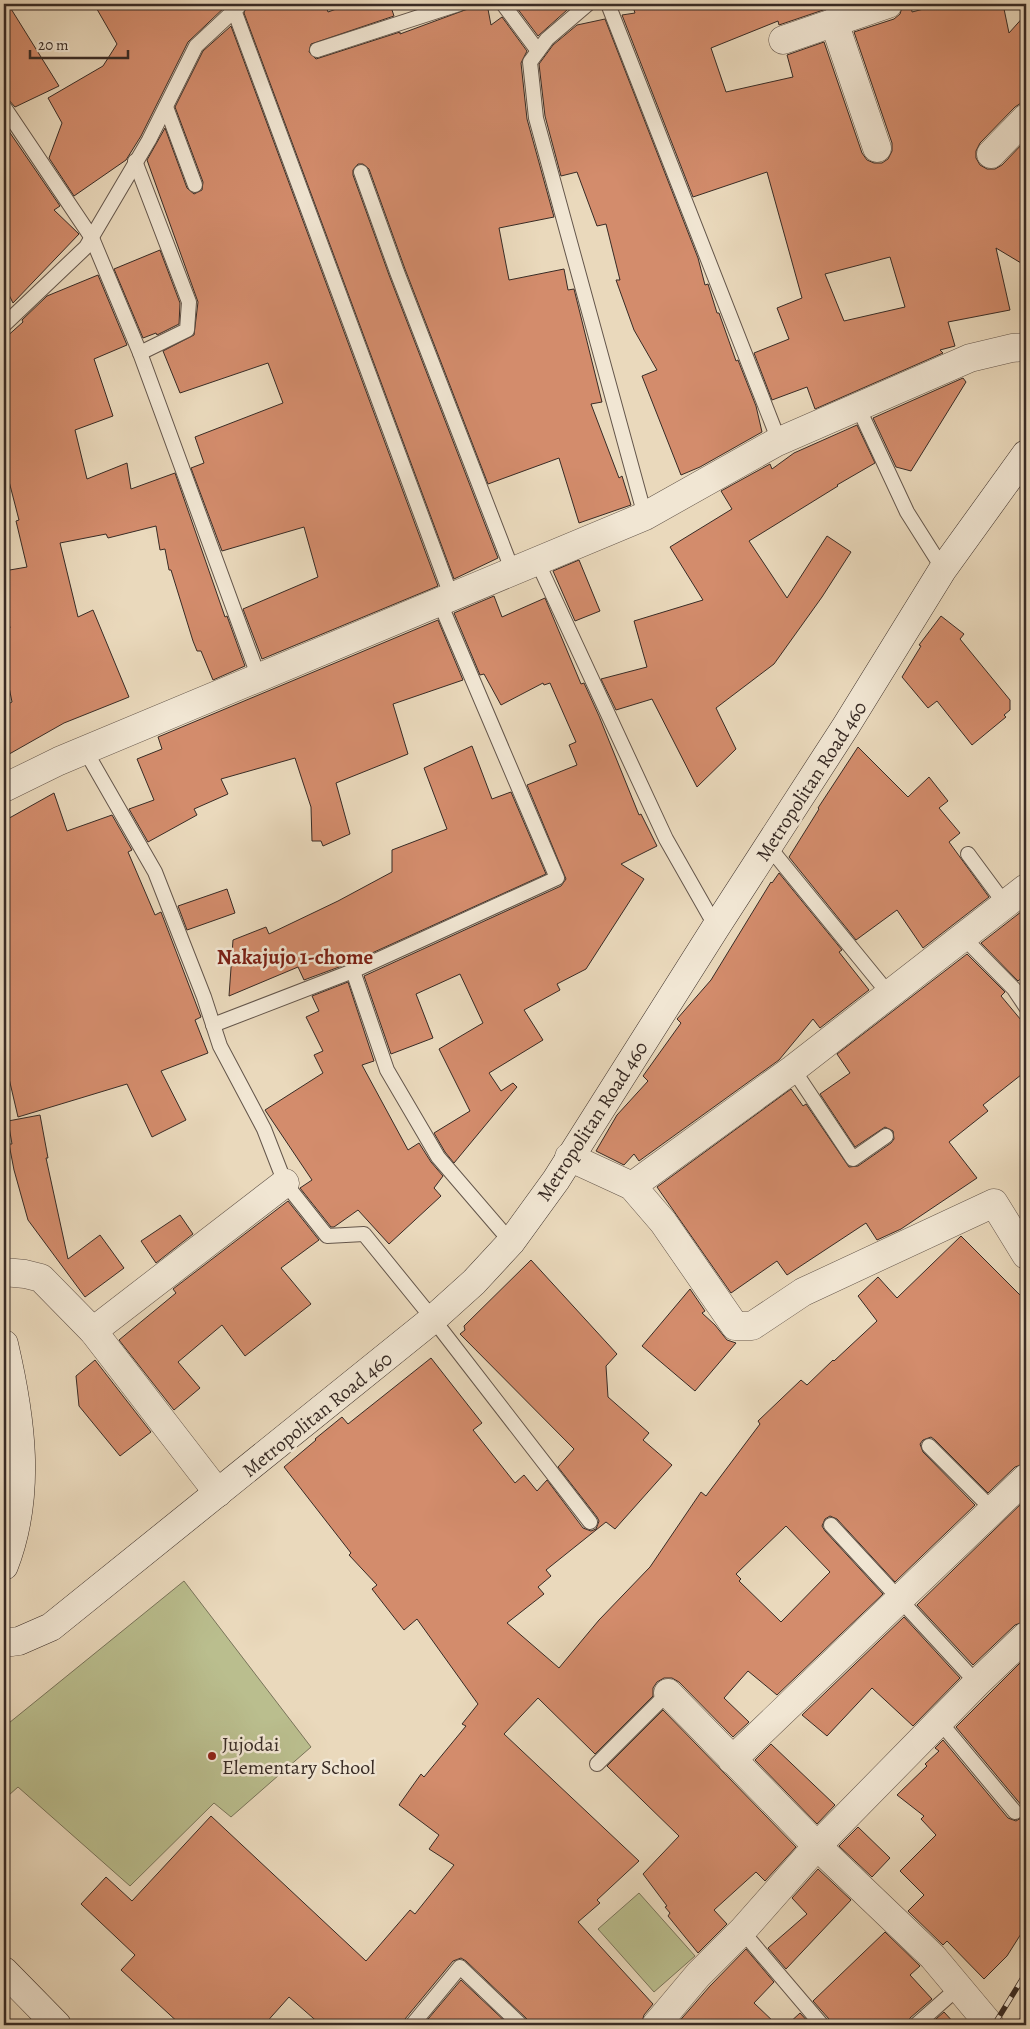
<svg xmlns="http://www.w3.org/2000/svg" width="1030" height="2029" viewBox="0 0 1030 2029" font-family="Alegreya,serif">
  <rect width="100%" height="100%" fill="#ead9bc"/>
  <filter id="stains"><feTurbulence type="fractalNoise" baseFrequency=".004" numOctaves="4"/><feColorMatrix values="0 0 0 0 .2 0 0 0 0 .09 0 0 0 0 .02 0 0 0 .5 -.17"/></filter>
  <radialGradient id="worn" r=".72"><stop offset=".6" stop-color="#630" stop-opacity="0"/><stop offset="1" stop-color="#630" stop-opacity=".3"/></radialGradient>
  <g fill="#babe8e" stroke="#79745a">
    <path d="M184,1581L311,1747L231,1817L214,1803L130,1886L18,1787L9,1795L4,1790V1727Z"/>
    <path d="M639,1893L695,1956L654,1992L598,1929Z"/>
  </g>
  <g fill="#d38c6c" stroke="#382b25" fill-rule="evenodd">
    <path d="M4,4H8L59,86L15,107L8,99L4,98Z"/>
    <path d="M94,4H228L188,42L141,136L126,160L74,196L49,158L62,123L48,98L103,66L117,44Z"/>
    <path d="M247,4H325L328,12L350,4H390L394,16L311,44L309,52L316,59L400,32V34L465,10L487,4L491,25L502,17L527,51L521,63L527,119L554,217L499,228L509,280L564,269L568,290L574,289L602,402L591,404L619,478L622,476L631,505L579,523L559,458L488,484L405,269L369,169L363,164H358L353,170V175L389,275L498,558L454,579L244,13Z"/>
    <path d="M522,4H562L567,10L538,36L517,8Z"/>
    <path d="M632,4H841L779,25L778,21L711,48L726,92L793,77L787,55L824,42L862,153L867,160L874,163H882L888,159L892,151V143L854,32L894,19L900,14L903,4H911L912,12L943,4H1003L1009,33L1026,14V103H1021L1015,107L980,143L976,151V158L980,165L987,169H995L1002,165L1026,140V266L996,248L1010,310L948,322L955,346L940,350L943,353L815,409L807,387L772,400L754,353L789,339L777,308L802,298L767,172L693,197L622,15L635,13ZM890,257L905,307L844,321L825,274Z"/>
    <path d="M605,19L698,258L705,285L708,284L717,313H719L736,361L738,360L756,406L762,432L700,467L681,475L642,376L657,370L634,330L616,280H620L606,224L597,226L577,172L561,176L545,116L539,64L553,45L577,25Z"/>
    <path d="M231,26L438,586L262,659L243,609L318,577L304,527L222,551L191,468L204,463L195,437L283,403L268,363L180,393L163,351L194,335L198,302L147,160L165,128L187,188L194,194L202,190L203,182L175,107L203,51Z"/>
    <path d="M4,124L60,206L54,210L79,234L13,303L4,285Z"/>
    <path d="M160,250L180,303L179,324L157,335L156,333L143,338L114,269Z"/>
    <path d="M98,275L127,345L94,359L113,416L75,430L87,479L127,463L131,489L175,473L225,617L227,616L245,666L213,680L201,651H197L193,641L171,570H169L165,549L160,550L156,526L108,538L106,534L60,543L78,617L93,610L129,697L64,723L4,757V706L12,702L4,662V629L10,628L4,599V571L27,567L16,521L19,520L4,462V339L23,322L22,320L47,296Z"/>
    <path d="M963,378L966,382L911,471L896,467L873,418Z"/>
    <path d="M857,425L875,463L837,485L838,486L749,541L787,598L827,536L851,552L822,597L774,664L716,708L736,749L697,787L652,699L616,710L601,679L647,667L634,621L703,600L670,547L732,509L721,491L770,464L772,469L794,453Z"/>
    <path d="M579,560L600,611L575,621L553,571Z"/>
    <path d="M494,596L502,617L545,598L581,684L584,683L599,716L639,815L641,814L657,846L621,864L644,879L586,969L557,984L560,990L524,1010L543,1040L489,1073L501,1091L513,1083L517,1087L454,1163L445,1152L434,1133L470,1111L439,1049L483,1023L460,974L416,994L433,1038L391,1054L364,976L561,886L566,879L527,785L577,765L569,745L576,742L550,683L544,685L543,683L501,705L484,674L480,675L454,613Z"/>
    <path d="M941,616L964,634L960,639L1010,700V710L1004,715L1006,717L972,745L937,701L928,708L902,677L921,646L919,645Z"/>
    <path d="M438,620L463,680L393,704L408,754L336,783L350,834L323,846L321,841H312L311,807L295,758L221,779L228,794L194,809L197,815L148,842L129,809L154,800L137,759L162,749L158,737Z"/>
    <path d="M472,746L492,799L511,792L546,874L350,963L304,980L298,967L229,996L233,940L266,927L269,934L338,901L392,872V850L447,829L424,768Z"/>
    <path d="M858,747L908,797L929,777L948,801L939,808L960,833L949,842L989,897L923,948L897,910L856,940L789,857L819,809L818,808Z"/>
    <path d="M54,793L67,831L112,815L132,850L128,852L155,915L161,912L201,1017L195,1020L208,1053L161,1071L186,1120L152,1137L127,1084L18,1117L4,1057V821Z"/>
    <path d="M779,873L842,950L839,952L869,990L820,1028L813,1019L779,1060L639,1161L634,1154L624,1165L596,1151L617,1115L648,1081L643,1076L681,1023L677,1019L711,980L771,882L772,883Z"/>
    <path d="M227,889L235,913L187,930L178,906Z"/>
    <path d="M1026,908V974L1018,981L981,943Z"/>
    <path d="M967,954L1005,992L1001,996L1026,1026V1071L983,1105L988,1111L949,1142L977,1178L901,1229L877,1240L866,1223L787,1275L777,1261L731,1293L657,1187L791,1089L803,1106L806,1104L849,1167L858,1166L891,1143L894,1139L893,1131L885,1127L855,1147L820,1094L850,1073L837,1054Z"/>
    <path d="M348,982L374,1061L362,1065L408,1150L419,1143L431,1162L443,1176L434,1188L441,1196L389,1244L358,1210L334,1227H331L300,1188L312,1180L265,1110L323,1073L314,1055L323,1051L306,1017L319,1011L312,996Z"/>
    <path d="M40,1115L48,1158H46L68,1259L100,1235L124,1268L85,1297L28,1220L14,1170L9,1144H12L8,1121Z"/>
    <path d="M288,1201L319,1240L281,1268L311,1304L245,1356L222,1325L178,1362L200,1388L174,1410L119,1340L176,1293L173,1289Z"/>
    <path d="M180,1215L193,1234L156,1263L141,1241Z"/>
    <path d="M961,1236L1026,1301V1463L1015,1467L988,1493L935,1440L931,1437L923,1440L920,1444L923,1452L975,1505L895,1582L837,1519L830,1516L825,1519L822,1526L825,1531L883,1594L777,1695L748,1671L724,1698L749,1722L733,1737L679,1682L672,1678H664L657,1682L653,1688V1696L595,1754L538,1698L504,1734L639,1861L597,1900L600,1903L578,1922L653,2004L644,2015L641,2025H530L527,2019L466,1961L461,1958L453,1961L405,2019L403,2025H321L289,1997L264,2025H181L121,1970L135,1955L81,1904L106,1877L132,1901L211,1816L366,1961L410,1910L415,1914L454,1865L429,1849L439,1835L399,1805L421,1774L424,1777L466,1726L462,1724L478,1704L417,1619L404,1630L372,1589L377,1585L349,1555L351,1553L284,1467L316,1440L315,1439L342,1417L348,1424L431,1358L482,1423L473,1430L515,1483L524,1475L537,1491L547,1480L583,1528L591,1531L596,1529L599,1521L597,1517L558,1467L574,1449L460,1334L465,1330L464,1326L531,1260L617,1354L606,1366L608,1397L649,1433L643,1440L672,1465L615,1529L606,1522L546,1570L551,1576L538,1587L544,1594L507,1623L559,1668L599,1620L650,1567L701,1492L706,1496L760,1424L758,1421L801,1380L807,1385L833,1360L834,1361L877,1321L858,1296L878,1277L897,1298ZM786,1526L830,1572L781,1622L739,1581L741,1579L736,1574Z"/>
    <path d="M690,1289L705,1311L702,1313L715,1325L727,1340L736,1343L695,1391L642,1346Z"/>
    <path d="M95,1360L151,1432L120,1456L79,1406L76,1376Z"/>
    <path d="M1026,1499V1621L1015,1625L973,1665L917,1605Z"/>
    <path d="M904,1617L960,1678L913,1726L872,1688L827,1736L802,1715Z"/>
    <path d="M1026,1657V1926L1007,1956L984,1979L947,1941L943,1945L908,1911L924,1895L900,1871L936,1835L921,1819L924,1816L897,1795L927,1766L925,1764L939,1751L935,1748L943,1740L1008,1818L1016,1821L1021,1818L1024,1811L1022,1806L956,1727Z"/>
    <path d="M663,1710L796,1847L765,1881L756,1872L714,1910L727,1924L698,1953L668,1916L670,1913L665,1907L667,1906L643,1874L679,1836L607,1766Z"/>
    <path d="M771,1744L835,1805L817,1824L755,1760Z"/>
    <path d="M858,1827L890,1858L872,1877L839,1846Z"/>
    <path d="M818,1869L851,1900L786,1969L768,1948L807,1914L792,1898Z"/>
    <path d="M885,1932L920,1966L910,1975L932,1999L910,2018L907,2025H831L829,2019L813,2001Z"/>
    <path d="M746,1949L774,1982L754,2003L777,2025H676L710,1986Z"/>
    <path d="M461,1980L509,2025H423Z"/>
    <path d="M944,2012L956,2025H929Z"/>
    <path d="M800,2013L811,2025H787Z"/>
  </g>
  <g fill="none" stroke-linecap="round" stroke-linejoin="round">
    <g stroke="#64564b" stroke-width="16">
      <g id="service">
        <path d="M503,4L538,51"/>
        <path d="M588,4L547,39L530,62L536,118L645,516"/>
        <path d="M608,4L779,441"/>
        <path d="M234,10L452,598"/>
        <path d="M317,50L459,4"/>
        <path d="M4,107L92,238L140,353L259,678"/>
        <path d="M166,107L195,185"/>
        <path d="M135,161L189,302L187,330L140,353"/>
        <path d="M361,172L397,272L513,572"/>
        <path d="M4,325L86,247L149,140L196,46L239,6"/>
        <path d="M858,407L907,512L943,569"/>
        <path d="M537,561L666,839L716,927"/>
        <path d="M85,750L155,872L204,997L220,1046L264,1129L285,1183L327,1236L364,1234L433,1319L590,1522"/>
        <path d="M769,847L889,994"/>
        <path d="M968,854L1005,904"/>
        <path d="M963,937L1014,989L1026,1007"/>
        <path d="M353,971L387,1070L438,1157L511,1242"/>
        <path d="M213,1025L353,971L557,878L440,603"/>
        <path d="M793,1069L853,1159L886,1136"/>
        <path d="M929,1446L993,1510"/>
        <path d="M831,1525L977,1683"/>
        <path d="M940,1722L1015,1812"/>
        <path d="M597,1764L668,1693"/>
        <path d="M742,1931L822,2025"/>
        <path d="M412,2025L460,1967L521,2025"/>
        <path d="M916,2025L959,1987"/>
      </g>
    </g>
    <g stroke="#64564b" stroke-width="29">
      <g id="minor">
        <path d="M834,22L877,148"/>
        <path d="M783,40L888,4"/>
        <path d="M991,154L1026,118"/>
        <path d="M4,788L59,761L645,516L775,443L970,358L1012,348L1026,347"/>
        <path d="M569,1157L632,1186L663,1222L735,1326H752L803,1292L994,1203L1026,1255"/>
        <path d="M632,1186L793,1069L1026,888"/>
        <path d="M4,1272L25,1274L41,1278L93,1331L218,1493"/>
        <path d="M93,1331L285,1183"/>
        <path d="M668,1693L817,1846L933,1957L990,2025"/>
        <path d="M732,1760L1026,1478"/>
        <path d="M656,2025L698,1975L742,1931L817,1846L977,1683L1026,1636"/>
      </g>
    </g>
    <g stroke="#382b25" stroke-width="29">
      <g id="secondary">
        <path d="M4,1344C21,1417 32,1494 4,1566"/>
        <path d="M4,1643L19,1641L51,1627L433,1319L474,1282L511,1242L556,1180L716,927L846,726L943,569L1026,454"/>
        <path d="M4,1971L57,2025"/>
      </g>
    </g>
    <use href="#service" stroke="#f1e6d3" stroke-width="14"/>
    <use href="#minor" stroke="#f1e6d3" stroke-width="28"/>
    <use href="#secondary" stroke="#f1e6d3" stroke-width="28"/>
    <g stroke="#382b25" stroke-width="5.5">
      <g id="rail">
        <path d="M994,2025L1026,1973"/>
        <path d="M1019,2025L1026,2013"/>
      </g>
    </g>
    <use href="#rail" stroke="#f1e6d3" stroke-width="4" stroke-dasharray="11" stroke-linecap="butt"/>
  </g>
  <circle fill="#8f2418" stroke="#f1e6d3" stroke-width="2" cx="212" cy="1756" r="5"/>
  <g text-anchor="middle" stroke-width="5" stroke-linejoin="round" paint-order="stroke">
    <g font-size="20" fill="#382b25" stroke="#f1e6d3">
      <text transform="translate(811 781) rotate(-57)" y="7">Metropolitan Road 460</text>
      <text transform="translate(592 1121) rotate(-57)" y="7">Metropolitan Road 460</text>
      <text transform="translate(317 1414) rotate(-39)" y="7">Metropolitan Road 460</text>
    </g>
    <g font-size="20" fill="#382b25" stroke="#f1e6d3" text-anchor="start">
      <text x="222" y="1751">Jujodai<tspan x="222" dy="23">Elementary School</tspan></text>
    </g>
    <g font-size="21" font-weight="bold" fill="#7a1f14" stroke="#f1e6d3">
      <text x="295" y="964">Nakajujo 1-chome</text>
    </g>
  </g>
  <rect width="1030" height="2029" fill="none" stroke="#ead9bc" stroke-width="20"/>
  <rect x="5" y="5" width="1020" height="2019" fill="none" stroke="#382b25" stroke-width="2.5"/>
  <rect x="10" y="10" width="1010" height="2009" fill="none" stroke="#382b25"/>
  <path d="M30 50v8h98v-8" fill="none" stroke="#382b25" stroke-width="2.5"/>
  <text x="38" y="50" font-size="15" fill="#382b25" stroke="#f1e6d3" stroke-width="4" paint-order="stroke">20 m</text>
  <rect width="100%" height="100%" filter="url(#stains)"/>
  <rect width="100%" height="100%" fill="url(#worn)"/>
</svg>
